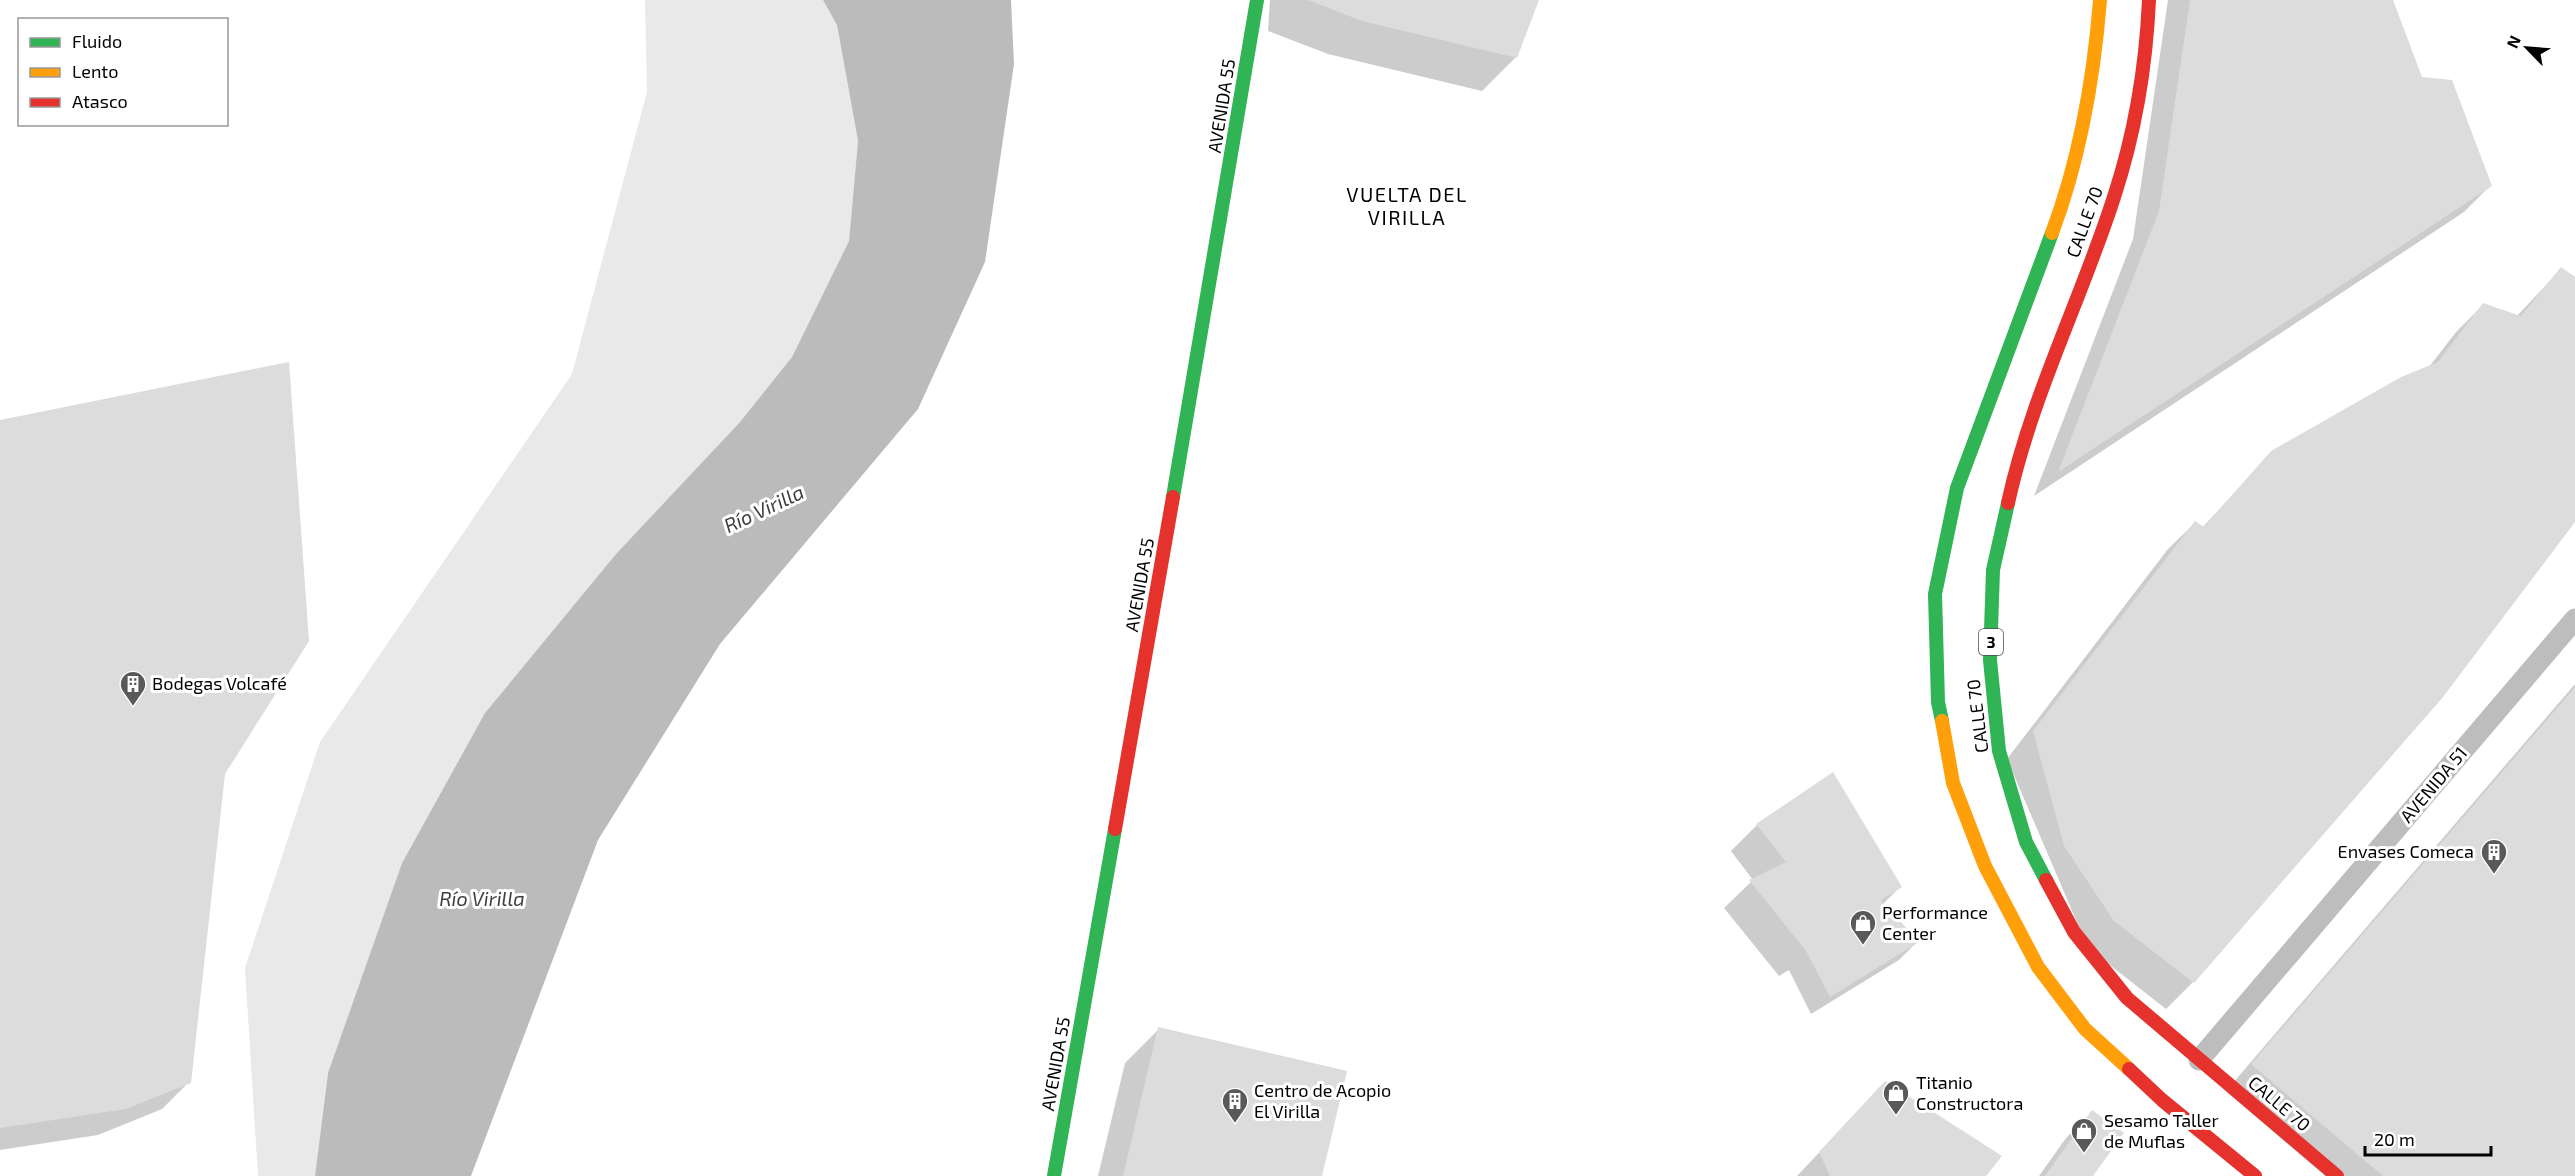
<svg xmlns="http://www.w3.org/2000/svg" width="2575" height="1176" viewBox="0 0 2575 1176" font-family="'Exo 2',sans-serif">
  <rect width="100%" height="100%" fill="#fff"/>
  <path fill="#e9e9e9" d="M645,0H823L837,25L858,141L849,241L792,357L740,422L616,554L485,713L402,863L328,1073L315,1176H258L245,968L320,742L572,374L647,92Z"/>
  <path fill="#bbb" d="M823,0H1011L1014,64L985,262L918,409L720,644L598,840L471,1176H315L328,1073L402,863L485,713L616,554L740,422L792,357L849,241L858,141L837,25Z"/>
  <g fill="#0003">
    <path d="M1270,0H1538L1516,57L1482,91L1328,54L1268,31Z"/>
    <path d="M2168,0H2391L2421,78L2490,186L2464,212L2034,496L2133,239Z"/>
    <path d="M2561,269L2575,279V520L2193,982L2166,1009L2088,948L2007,759L2168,549L2195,523L2202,528L2272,452L2429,367L2456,332L2483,305L2517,316Z"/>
    <path d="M0,421L223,774L189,1082L162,1109L98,1135L0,1150Z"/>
    <path d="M2575,684V1176H2325L2226,1091Z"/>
    <path d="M1757,825L1900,887L1883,904L1917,942L1899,960L1811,1014L1789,970L1779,976L1724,908L1753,880L1731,851Z"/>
    <path d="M1159,1029L1320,1176H1098L1125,1063Z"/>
    <path d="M1885,1083L1984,1176H1797Z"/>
    <path d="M2092,1112L2091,1176H2039L2066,1138Z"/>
  </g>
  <g fill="#dcdcdc">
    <path d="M1308,0H1539L1517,58L1362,21Z"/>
    <path d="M2190,0H2393L2422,77L2452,80L2492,186L2058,472L2159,211Z"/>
    <path d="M2561,267L2575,277V522L2443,697L2194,983L2114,921L2064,846L2033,731L2195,521L2204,527L2271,451L2401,377L2438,362L2483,303L2521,316Z"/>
    <path d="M289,362L309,641L225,774L191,1083L126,1109L0,1128V420Z"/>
    <path d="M2575,687V1176H2383L2251,1064Z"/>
    <path d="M1833,772L1902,887L1881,900L1919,942L1830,997L1806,951L1749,880L1786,862L1756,824Z"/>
    <path d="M1158,1027L1347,1071L1322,1176H1123Z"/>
    <path d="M1885,1081L2002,1156L1986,1176H1830L1819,1152Z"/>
    <path d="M2092,1110L2124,1133L2093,1176H2045Z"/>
  </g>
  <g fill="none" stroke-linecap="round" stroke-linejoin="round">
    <path stroke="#bdbdbd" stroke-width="21" d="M2199,1060L2575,619"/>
    <g stroke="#30b455" stroke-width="14">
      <path d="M1173,497L1257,0"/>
      <path d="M2008,503L1993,570L1990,660L1999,751L2026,842L2046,880"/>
      <path d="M1942,721L1938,702L1935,594L1957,488L2052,233"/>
      <path d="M1054,1176L1115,829"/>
    </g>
    <g stroke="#ff9f0a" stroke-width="14">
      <path d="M2052,233C2079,161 2094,76 2100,0"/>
      <path d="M1942,721L1953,783L1985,866L2038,967L2085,1029L2129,1069"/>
    </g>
    <g stroke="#e5322d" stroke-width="14">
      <path d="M2008,503C2031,397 2081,300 2114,197C2135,133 2146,67 2149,0"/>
      <path d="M1115,829L1173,497"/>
      <path d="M2046,880L2074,932L2127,998L2337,1176"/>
      <path d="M2129,1069L2162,1100L2255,1176"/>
    </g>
  </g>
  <defs>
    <g id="building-pin" transform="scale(1.35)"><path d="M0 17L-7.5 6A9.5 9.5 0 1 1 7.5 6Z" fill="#595959" stroke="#fff"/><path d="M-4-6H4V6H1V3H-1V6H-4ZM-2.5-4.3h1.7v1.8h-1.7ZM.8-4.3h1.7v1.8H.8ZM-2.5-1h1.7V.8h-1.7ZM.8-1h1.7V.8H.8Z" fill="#fff"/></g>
    <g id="shop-pin" transform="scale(1.35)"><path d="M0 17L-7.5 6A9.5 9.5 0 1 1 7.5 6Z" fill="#595959" stroke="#fff"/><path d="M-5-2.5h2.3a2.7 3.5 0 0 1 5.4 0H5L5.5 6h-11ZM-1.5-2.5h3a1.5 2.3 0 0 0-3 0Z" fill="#fff"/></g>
  </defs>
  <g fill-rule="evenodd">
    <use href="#building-pin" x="133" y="684"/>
    <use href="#building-pin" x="2494" y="852"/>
    <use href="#shop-pin" x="1863" y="923"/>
    <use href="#shop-pin" x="1896" y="1093"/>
    <use href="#building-pin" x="1235" y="1101"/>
    <use href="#shop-pin" x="2084" y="1131"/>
  </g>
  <g text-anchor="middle" stroke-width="6" stroke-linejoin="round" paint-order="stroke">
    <rect fill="#fff" stroke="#4c4c4c" stroke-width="1.5" x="1979" y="629" width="24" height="26" rx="4.5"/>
    <g font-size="16" font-weight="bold" fill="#000">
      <text x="1991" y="648">3</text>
    </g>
    <g font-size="18" fill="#000" stroke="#fff">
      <text transform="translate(1222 106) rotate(-81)" y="6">AVENIDA 55</text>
      <text transform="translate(2085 222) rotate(-70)" y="6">CALLE 70</text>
      <text transform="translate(1140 585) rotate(-80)" y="6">AVENIDA 55</text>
      <text transform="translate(1978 716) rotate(-97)" y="6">CALLE 70</text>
      <text transform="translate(2434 785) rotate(-50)" y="6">AVENIDA 51</text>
      <text transform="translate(1056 1064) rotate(-80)" y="6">AVENIDA 55</text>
      <text transform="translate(2279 1104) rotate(40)" y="6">CALLE 70</text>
    </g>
    <g font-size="18" fill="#000" stroke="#fff" text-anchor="start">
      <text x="152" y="690">Bodegas Volcafé</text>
      <text x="2474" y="858" text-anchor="end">Envases Comeca</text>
      <text x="1882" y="919">Performance<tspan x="1882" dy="21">Center</tspan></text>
      <text x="1916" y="1089">Titanio<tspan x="1916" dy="21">Constructora</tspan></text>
      <text x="1254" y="1097">Centro de Acopio<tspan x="1254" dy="21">El Virilla</tspan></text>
      <text x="2104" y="1127">Sesamo Taller<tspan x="2104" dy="21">de Muflas</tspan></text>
    </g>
    <g font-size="20" letter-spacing="1.5" fill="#000" stroke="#fff">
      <text x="1407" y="202">VUELTA DEL<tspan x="1407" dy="23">VIRILLA</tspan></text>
    </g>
    <g font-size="20" font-style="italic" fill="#3f3f3f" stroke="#fff">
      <text transform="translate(764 509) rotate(-25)" y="7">Río Virilla</text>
      <text x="482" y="906">Río Virilla</text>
    </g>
  </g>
  <rect x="18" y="18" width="210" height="108" fill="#ffffff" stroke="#999999" stroke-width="1.5"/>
  <rect x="30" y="38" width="30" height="9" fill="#30b455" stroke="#999999" stroke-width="1.5"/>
  <text x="72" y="48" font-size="18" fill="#000000">Fluido</text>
  <rect x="30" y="68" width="30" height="9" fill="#ff9f0a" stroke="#999999" stroke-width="1.5"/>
  <text x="72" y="78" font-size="18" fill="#000000">Lento</text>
  <rect x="30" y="98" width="30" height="9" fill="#e5322d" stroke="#999999" stroke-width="1.5"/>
  <text x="72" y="108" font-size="18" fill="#000000">Atasco</text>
  <g transform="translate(2527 48) rotate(295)" stroke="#ffffff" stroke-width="4.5" paint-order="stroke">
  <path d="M0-4.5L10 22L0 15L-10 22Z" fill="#000000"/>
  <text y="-9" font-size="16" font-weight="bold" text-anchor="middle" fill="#000000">N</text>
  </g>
  <path d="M2365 1146v9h126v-9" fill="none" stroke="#000000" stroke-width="3"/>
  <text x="2374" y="1146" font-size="18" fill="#000000" stroke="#ffffff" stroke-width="4.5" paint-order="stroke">20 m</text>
</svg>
